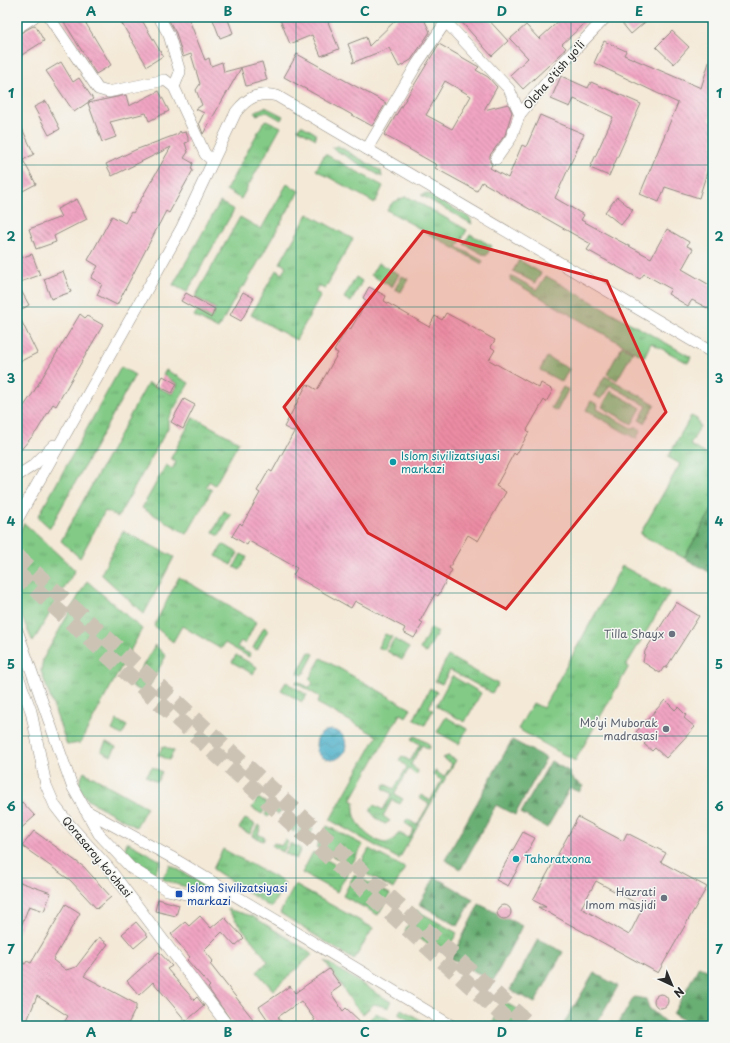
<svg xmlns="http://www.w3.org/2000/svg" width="730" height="1043" viewBox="0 0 730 1043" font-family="'Playpen Sans',sans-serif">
  <defs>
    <pattern id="grass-tufts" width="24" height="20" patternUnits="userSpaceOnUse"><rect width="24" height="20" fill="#82ca86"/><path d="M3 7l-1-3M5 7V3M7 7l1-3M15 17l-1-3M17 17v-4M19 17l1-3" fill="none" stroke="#6ba46e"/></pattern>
    <pattern id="forest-firs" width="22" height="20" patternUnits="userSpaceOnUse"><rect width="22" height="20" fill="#69ae73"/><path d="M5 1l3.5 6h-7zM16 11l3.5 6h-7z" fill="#578e5f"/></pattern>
    <pattern id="water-waves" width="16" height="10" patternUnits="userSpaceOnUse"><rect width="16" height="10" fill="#4aafc9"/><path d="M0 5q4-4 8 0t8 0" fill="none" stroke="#3e8fa3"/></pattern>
    <pattern id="building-back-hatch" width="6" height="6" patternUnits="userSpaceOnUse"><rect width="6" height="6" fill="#f1a5c3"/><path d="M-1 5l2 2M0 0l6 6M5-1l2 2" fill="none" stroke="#c3879f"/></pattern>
  </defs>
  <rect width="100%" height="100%" fill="#f6f6f2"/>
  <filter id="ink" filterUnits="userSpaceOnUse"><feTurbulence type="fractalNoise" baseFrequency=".025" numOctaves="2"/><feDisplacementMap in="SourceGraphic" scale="8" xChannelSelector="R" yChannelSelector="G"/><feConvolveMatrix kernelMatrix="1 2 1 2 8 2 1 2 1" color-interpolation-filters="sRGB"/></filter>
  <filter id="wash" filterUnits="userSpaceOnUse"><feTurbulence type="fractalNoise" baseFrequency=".012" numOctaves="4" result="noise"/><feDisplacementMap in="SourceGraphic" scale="16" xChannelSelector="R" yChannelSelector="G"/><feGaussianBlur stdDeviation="0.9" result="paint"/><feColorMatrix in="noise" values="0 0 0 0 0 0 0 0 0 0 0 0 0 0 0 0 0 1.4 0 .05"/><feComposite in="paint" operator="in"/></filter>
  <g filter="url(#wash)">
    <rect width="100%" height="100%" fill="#f4e9d7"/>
    <g fill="url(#grass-tufts)" stroke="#567a58">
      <path d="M265,107L283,116L281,120L267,112L256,115L254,112Z"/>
      <path d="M266,120L281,127L241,199L226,190L263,123Z"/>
      <path d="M301,125L315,133L316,139L298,129Z"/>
      <path d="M338,146L381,171L382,177L332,148Z"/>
      <path d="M325,154L383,186L375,203L316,170Z"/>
      <path d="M287,184L299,191L244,287L242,286L218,329L194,316L197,311L211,318L216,309L195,297L240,217L261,229Z"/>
      <path d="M427,193L470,218L472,224L421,195Z"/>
      <path d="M405,197L410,198L467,230L457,247L483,261L482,264L387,210L392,203Z"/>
      <path d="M220,202L234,210L187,292L173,285Z"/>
      <path d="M308,214L353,239L325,289L318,286L315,292L321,295L296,340L251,315L276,270L282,274L286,266L280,263Z"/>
      <path d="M470,234L492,246L486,256L464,244Z"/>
      <path d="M519,260L541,273L535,283L513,271Z"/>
      <path d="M378,263L399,274L392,287L371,275Z"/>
      <path d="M402,276L408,279L401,292L395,289Z"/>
      <path d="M512,276L537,290L546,276L691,357L688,363L651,343L644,357L510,280Z"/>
      <path d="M356,277L362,281L351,302L344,298Z"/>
      <path d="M622,346L633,352L617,380L607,374Z"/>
      <path d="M547,357L569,369L562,382L540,370Z"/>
      <path d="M121,367L135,375L50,528L38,517Z"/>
      <path d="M166,370L189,383L168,419V428L118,517L105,511L80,558L61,541L148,383L172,394L178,384L163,375Z"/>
      <path d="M605,376L655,404L644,423L639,420L647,406L610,385L601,399L594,395Z"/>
      <path d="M563,387L568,390L557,411L551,408Z"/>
      <path d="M611,391L641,408L632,424L602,407Z"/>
      <path d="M591,401L598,405L597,409L633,429L635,426L641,430L636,439L586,410Z"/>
      <path d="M691,416L697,419L700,427L690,445L713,458V508L684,558L640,534L680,464L668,457Z"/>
      <path d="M193,417L239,442L215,485L209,481L206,487L212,490L187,534L142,508L166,465L172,469L176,462L171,458Z"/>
      <path d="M224,511L231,515L219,536L213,532Z"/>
      <path d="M24,523L75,570L33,642L17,606V537Z"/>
      <path d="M123,531L174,557L144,614L101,574Z"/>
      <path d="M223,544L238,553L231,565L216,556Z"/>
      <path d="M241,554L247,557L240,570L234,567Z"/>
      <path d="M622,566L670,592L627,664L628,668L575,761L518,729L533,703L543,708Z"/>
      <path d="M179,577L256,622L245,644L241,641L237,647L250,654L249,657L225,643L221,649L182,626L173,642L154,626Z"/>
      <path d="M87,581L142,629L80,743L67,745L41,671L43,659Z"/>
      <path d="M264,627L268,630L257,650L253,648Z"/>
      <path d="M431,628L438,632L426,653L420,649Z"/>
      <path d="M385,634L392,637L384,650L378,647Z"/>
      <path d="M394,639L409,648L402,660L387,651Z"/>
      <path d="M155,645L166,656L145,693L131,686Z"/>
      <path d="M309,652L314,654L303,675L298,673Z"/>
      <path d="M236,655L257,667L253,674L232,662Z"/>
      <path d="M448,656L498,684L492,693L450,670L442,684L435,681Z"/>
      <path d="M321,658L411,709L406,717L400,714L351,800L355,802C349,819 369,842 386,843L393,840L399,833L409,838L414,829L405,823L407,819L417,825L429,804L419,798L421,795L430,801L442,780L433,775L435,771L444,777L452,764L443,758L448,756L456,760L399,859L330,820L377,736L317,703L320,697L296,683L297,681L310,688L313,682L309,679Z"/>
      <path d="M452,676L481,693L465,722L436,706Z"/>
      <path d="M286,682L307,695L302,702L281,690Z"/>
      <path d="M430,688L437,692L429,707L433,710L425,725L414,719Z"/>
      <path d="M446,717L467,729L459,744L437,732Z"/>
      <path d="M117,720L127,726L122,735L112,730Z"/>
      <path d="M415,736L429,744L430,748L429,749L422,745L411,764L418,772L416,775L409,769L394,794L403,799L400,804L392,800L383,816L390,821L385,824L377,819L371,812V808L374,805L383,810L392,794L383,788L385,784L394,789L407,767L399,760L402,756L410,761L420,744L411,739Z"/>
      <path d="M106,742L116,747L111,756L101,751Z"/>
      <path d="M163,746L174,751L169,760L158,755Z"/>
      <path d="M152,767L162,772L157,782L146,776Z"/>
      <path d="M84,772L147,807L136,827L88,800L82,792L79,783Z"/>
      <path d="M258,798L268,804L262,814L252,808Z"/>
      <path d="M270,805L281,811L279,814L272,811L268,817L265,815Z"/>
      <path d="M289,816L300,821L294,832L291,830L294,823L287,820Z"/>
      <path d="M245,819L255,824L250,834L239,828Z"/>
      <path d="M302,823L313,829L308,839L297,833Z"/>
      <path d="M258,825L261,827L258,834L265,838L263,841L252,836Z"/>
      <path d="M327,826L363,845L351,866L316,847Z"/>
      <path d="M285,840L288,842L283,852L272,846L274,843L281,846Z"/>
      <path d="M127,842L161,861L154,875L128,853L125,849Z"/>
      <path d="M291,843L301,849L296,859L285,853Z"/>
      <path d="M223,849L285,883L271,908L213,869Z"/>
      <path d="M369,849L405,868L393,889L358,869Z"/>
      <path d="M313,852L348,872L337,892L302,873Z"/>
      <path d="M170,865L207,886C194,891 174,884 162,879Z"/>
      <path d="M354,875L390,894L378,915L343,896Z"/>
      <path d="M295,885L373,928L354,960L280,913Z"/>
      <path d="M227,909L252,916L313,954L273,990L257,972L268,961Z"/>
      <path d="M416,910L457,933L445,953L405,931Z"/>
      <path d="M325,961L391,1002L389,1008L374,1004L363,1014L354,1005Z"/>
      <path d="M504,1002L528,1015L522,1026H491Z"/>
      <path d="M401,1009L432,1026H419L398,1014Z"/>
      <path d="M376,1013L390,1020L386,1026H374L369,1020Z"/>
    </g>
    <g fill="url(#forest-firs)" stroke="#4a6c4f">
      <path d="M713,508V574L684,558Z"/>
      <path d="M512,740L546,758L515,815L496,805L461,869L445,860Z"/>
      <path d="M551,761L570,772L571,778L583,786L579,792L570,788L547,828L521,813Z"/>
      <path d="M435,877L473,899L458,926L419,904Z"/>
      <path d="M479,904L522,926L493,981L451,959Z"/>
      <path d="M538,939L563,952L535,1003L510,990Z"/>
      <path d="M699,966L713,974V1026H694L673,1014Z"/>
      <path d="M594,973L618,986L595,1026H567L564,1023Z"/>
      <path d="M634,997L646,999L649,1008L670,1026H617Z"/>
    </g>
    <circle fill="url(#water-waves)" stroke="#3a6d7a" cx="331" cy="745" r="15"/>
    <g id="blocks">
      <g fill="url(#building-back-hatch)" fill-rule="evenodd">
        <path d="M61,17H82L111,65L96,74Z"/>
        <path d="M129,17H140L163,56L147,66L121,22Z"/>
        <path d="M167,17H188L205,60L209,58L211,66L222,62L224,72L262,62L267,80L246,86L241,68L203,134L199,123L204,113L196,109L202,105L196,90L200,84L191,54L183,57L176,33Z"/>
        <path d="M212,17H227L233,33L220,38Z"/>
        <path d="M279,17H326L339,49L321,56L312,35L290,44Z"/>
        <path d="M399,17H423L430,32L411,60L399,67L389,48L352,63L354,60L348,44L366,37L369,46Z"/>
        <path d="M457,17H486L508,41L492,56Z"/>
        <path d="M563,17H592L562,44L566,48L560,55L523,89L510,75L528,58L510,39L526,25L539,39Z"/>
        <path d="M617,17H651L631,34Z"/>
        <path d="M35,25L44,41L17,58V35Z"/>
        <path d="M672,31L689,47L674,64L656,47Z"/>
        <path d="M604,41L626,51L624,55L701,88L711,56H713V111L709,120L713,121V153L699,198L665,187L659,202L640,194L678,103L594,63Z"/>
        <path d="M439,44L479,67L476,70L488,77L497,87L484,110L508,104L512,112L505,135L490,155V162L492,165L490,168L508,178L522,145L526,147L540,115L584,134L555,198L584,215L581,220L651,258L667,229L689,242L687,246L693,249L682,269L713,287V311L692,300L688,306L668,294L671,289L644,274L640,279L587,250L591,244L582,239L482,182L477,191L435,168L437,165L384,135ZM445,81L471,96L452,129L426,115Z"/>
        <path d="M297,54L386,103L372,126L284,77Z"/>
        <path d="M61,62L73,82L79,78L93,99L74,112L46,71Z"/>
        <path d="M561,76L588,88L591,82L641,104L609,176L590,168L613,117L574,99L570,107L551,99Z"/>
        <path d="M159,91L169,111L149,121L146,113L110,122L116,137L102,142L88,103L126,95L129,106Z"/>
        <path d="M46,101L60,129L49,135L34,107Z"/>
        <path d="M17,118L34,154L23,160L36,184L17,194Z"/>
        <path d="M180,131L181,133L186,132L188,138V142L185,143L188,152L184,158L193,163L191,169L193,170L169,213L166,211L117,305L97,295L102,284L91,278L98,266L88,260L112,216L125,223L131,212L133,213L171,147L112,176L106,164L135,150L178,134Z"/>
        <path d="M617,197L633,210L621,225L605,212Z"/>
        <path d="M77,199L87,219L54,236L56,242L36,249L29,229L61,217L57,209Z"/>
        <path d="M32,254L40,275L20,282L17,274V259Z"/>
        <path d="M63,271L71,292L51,299L44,279Z"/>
        <path d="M17,283L29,305L17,312Z"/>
        <path d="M369,287L386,296L384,301L429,327L435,316L442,320L446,313L470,326L495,340L491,347L495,350L489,360L539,388L541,383L553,390L546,402L544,400L527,430L529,432L516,455L514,453L496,486L506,492L478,541L468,535L449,568L452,570L438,596L435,594L420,621L423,623L414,638L403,632L405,628L355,601L351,608L319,590L293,575L297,568L249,541L247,545L232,536L240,523L242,525L260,493L257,491L269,470L272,472L294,432L284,427L307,384L317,390L338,353L334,351L347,328L350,330L367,301L363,298Z"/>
        <path d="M243,292L254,298L241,321L230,315Z"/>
        <path d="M186,293L215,309L211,318L181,301Z"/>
        <path d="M17,312L37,353L17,363Z"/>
        <path d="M80,314L85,318L87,316L103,325L56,406L53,404L37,431L17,454V416L33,393Z"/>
        <path d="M163,376L177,384L172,393L158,386Z"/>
        <path d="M184,399L195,405L183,429L171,422Z"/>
        <path d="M676,602L699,616L666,668L664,667L660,673L643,662L645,651Z"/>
        <path d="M665,700L675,710L678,707L686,715L684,718L695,727L666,758L655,748L652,751L644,744L647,741L636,732Z"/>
        <path d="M22,802L35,816L17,832V807Z"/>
        <path d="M578,817L623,841L627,833L666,853L661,862L707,887L658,973L538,907H546L533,900ZM596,881L643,907L629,935L581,908Z"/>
        <path d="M34,831L84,867L111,897L97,909L70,880L22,846Z"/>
        <path d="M523,832L535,838L508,886L496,880Z"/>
        <path d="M17,881L51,893L44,911L29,906L18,934Z"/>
        <path d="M158,899L179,905L176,916L155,911Z"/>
        <path d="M66,904L80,913L53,960L66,970L76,967L99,937L108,944L84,976L136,1004V1008L127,1026H62L68,1016L37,996L25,1026H17V960L25,964L27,961L31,963Z"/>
        <circle cx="504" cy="912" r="7"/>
        <path d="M200,916L211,928L224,917L244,938L235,946L222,932L204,950L213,961L210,964L253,1019L245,1026H235L208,988L210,986L187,960L190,957L171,934L185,922L189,926Z"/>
        <path d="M136,922L148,936L134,948L122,934Z"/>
        <path d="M159,952L172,966L167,969L194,1000L197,997L204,1006L186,1021L153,982L139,995L127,981Z"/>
        <path d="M329,969L341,986L331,993L343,1011L346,1008L365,1026H307L315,1020L301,1001L278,1017L284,1026H272L259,1007L290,986L295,993Z"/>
        <circle cx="661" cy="1001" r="7"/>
      </g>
    </g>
  </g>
  <g filter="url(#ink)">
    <use href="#blocks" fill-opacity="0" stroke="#908a81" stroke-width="1"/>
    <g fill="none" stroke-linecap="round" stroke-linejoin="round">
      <g stroke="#ccc3b5" stroke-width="16" stroke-dasharray="16 8" stroke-linecap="butt">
        <path d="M17,556L531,1026"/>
        <path d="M17,573L514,1026"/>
      </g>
      <g stroke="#908a81" stroke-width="12">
        <g id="minor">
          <path d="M49,17L98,89L108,92L165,80L174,87L205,154L213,161"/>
          <path d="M159,17L169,35L180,72L174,87"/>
          <path d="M445,21L509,89L520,114"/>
          <path d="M17,28L34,17"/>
          <path d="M367,149L417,64L449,17"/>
          <path d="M496,159L511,138L520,114L566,59L606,17"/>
          <path d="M17,476L34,465L54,445"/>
          <path d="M17,520L181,229L236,112C247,98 259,91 277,96L713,353"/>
          <path d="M17,630L72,786L99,834L131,868L167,890L190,895L232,894"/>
          <path d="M17,673L31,711L46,785L55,806L69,824L108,867L228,1026"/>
          <path d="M85,810L171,857L452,1026"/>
        </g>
      </g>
      <use href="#minor" stroke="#fff" stroke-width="11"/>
    </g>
  </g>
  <path fill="#d62828" fill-opacity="0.2" stroke="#d62828" stroke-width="3" stroke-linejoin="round" d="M423,231L607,281L666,412L506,609L368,533L284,407Z"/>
  <path fill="none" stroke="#0f766e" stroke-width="1" stroke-opacity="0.55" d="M159,17V1026M296,17V1026M434,17V1026M571,17V1026M17,165H713M17,307H713M17,450H713M17,593H713M17,736H713M17,878H713"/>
  <g fill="#0f9aa8" stroke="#f6f6f2" stroke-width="1.5">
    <circle cx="393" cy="462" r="4"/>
    <circle cx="516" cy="859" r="4"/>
  </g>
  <g fill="#6b7280" stroke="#f6f6f2" stroke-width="1.5">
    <circle cx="672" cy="634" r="4"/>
    <circle cx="666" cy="729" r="4"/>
    <circle cx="664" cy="898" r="4"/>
  </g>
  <rect fill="#1a4fb4" stroke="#f6f6f2" stroke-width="1.5" x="175" y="890" width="8" height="8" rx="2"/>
  <g text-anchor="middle" stroke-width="3" stroke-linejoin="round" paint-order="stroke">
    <g font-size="11" fill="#2b2b2b" stroke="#f6f6f2">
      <text transform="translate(554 75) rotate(-49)" y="4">Olcha o'tish yo'li</text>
      <text transform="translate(97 857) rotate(50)" y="4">Qorasaroy ko'chasi</text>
    </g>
    <g font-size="11" fill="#0d838f" stroke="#f6f6f2" text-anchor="start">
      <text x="401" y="460">Islom sivilizatsiyasi<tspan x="401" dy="13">markazi</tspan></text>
      <text x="524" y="863">Tahoratxona</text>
    </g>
    <g font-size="11" fill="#5b616d" stroke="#f6f6f2" text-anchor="end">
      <text x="664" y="638">Tilla Shayx</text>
      <text x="658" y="727">Mo’yi Muborak<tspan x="658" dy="13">madrasasi</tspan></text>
      <text x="656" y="896">Hazrati<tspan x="656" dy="13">Imom masjidi</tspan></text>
    </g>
    <g font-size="11" fill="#164399" stroke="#f6f6f2" text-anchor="start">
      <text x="187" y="892">Islom Sivilizatsiyasi<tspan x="187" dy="13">markazi</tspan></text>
    </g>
  </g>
  <rect width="730" height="1043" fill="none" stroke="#f6f6f2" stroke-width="44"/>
  <g transform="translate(672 985) rotate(136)" stroke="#f6f6f2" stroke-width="3" paint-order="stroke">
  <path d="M0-3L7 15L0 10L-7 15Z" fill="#2b2b2b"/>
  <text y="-6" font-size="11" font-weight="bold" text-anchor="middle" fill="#2b2b2b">N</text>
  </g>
  <rect x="22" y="22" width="686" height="999" fill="none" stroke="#0f766e" stroke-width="1.5"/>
  <g font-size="13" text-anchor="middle" font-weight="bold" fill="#0f766e">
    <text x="91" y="16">A</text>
    <text x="228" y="16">B</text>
    <text x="365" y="16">C</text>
    <text x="502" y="16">D</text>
    <text x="639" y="16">E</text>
    <text x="11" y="98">1</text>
    <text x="719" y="98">1</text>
    <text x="11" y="241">2</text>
    <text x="719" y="241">2</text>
    <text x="11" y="383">3</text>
    <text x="719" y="383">3</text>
    <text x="11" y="526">4</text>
    <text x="719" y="526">4</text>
    <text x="11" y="669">5</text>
    <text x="719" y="669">5</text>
    <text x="11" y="811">6</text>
    <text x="719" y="811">6</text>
    <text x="11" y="954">7</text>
    <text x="719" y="954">7</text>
    <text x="91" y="1037">A</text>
    <text x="228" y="1037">B</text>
    <text x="365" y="1037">C</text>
    <text x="502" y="1037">D</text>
    <text x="639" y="1037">E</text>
  </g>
</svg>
